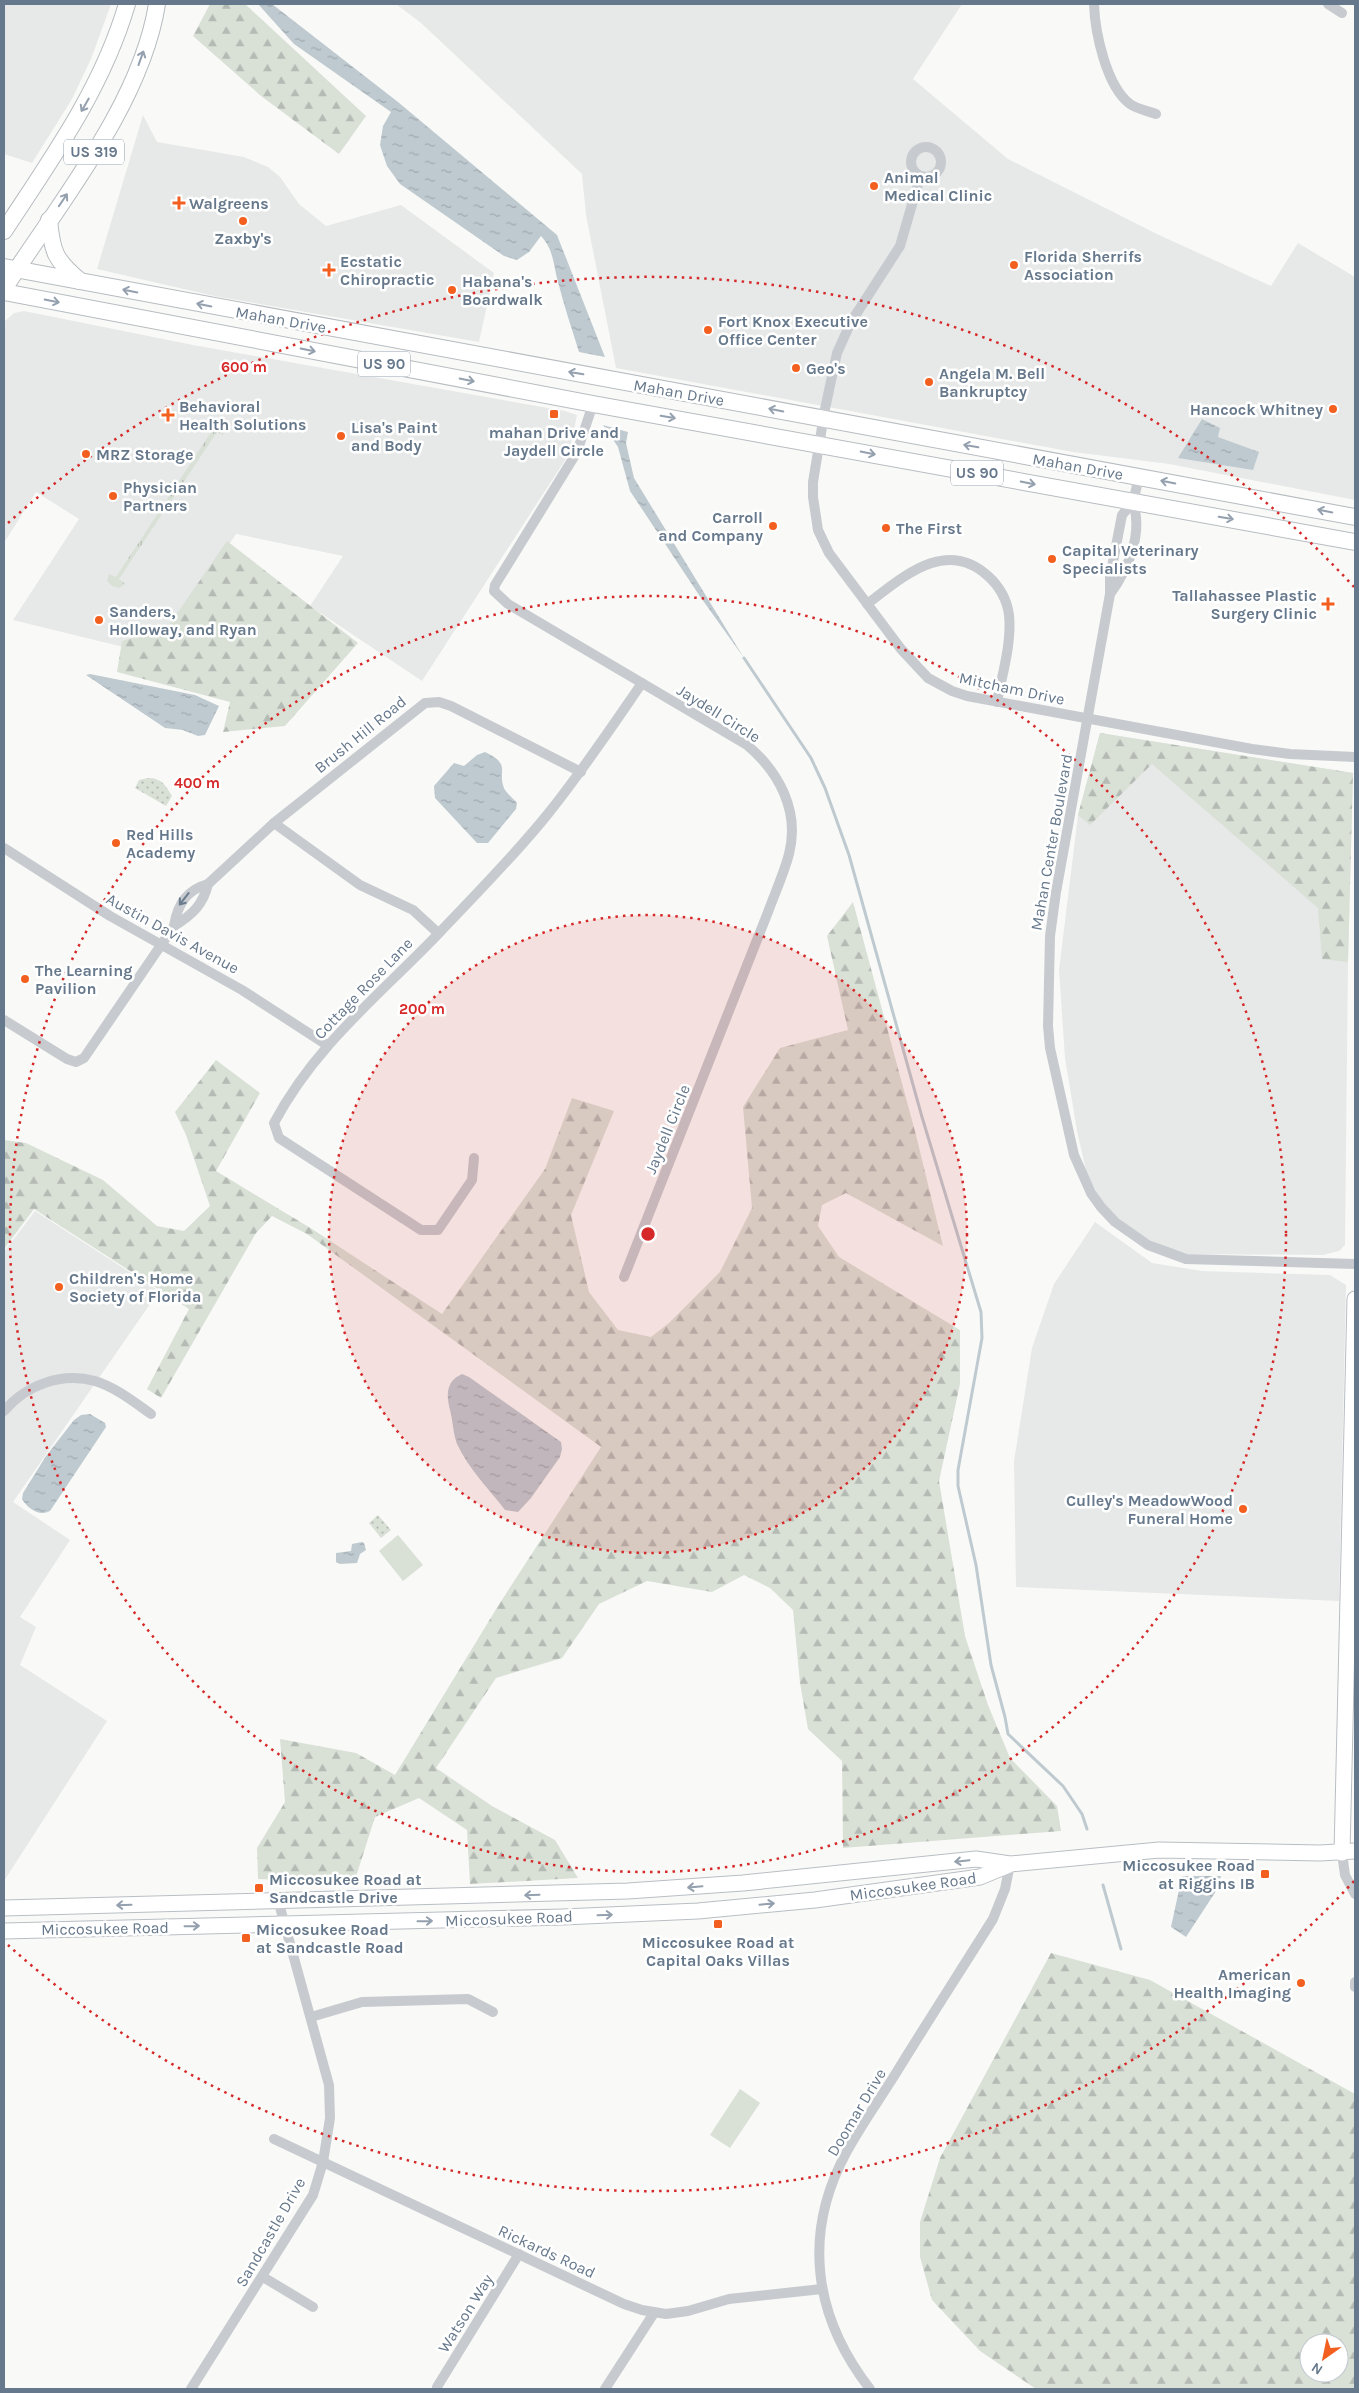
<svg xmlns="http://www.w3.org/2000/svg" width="1359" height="2393" viewBox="0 0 1359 2393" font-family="Karla,sans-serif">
  <defs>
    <pattern id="grass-tufts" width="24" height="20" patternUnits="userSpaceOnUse" patternTransform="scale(1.25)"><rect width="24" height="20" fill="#d9e0d6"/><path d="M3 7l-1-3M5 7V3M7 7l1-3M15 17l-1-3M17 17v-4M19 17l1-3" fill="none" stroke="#b4bab4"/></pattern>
    <pattern id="forest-firs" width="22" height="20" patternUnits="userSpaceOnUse" patternTransform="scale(1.25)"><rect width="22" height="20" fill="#d9e0d6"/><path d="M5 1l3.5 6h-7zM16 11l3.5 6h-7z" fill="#b4bab4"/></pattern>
    <pattern id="park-dots" width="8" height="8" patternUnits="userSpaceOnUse" patternTransform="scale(1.25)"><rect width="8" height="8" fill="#d9e0d6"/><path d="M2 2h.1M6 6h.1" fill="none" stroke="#b4bab4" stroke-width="1.8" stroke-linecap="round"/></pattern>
    <pattern id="water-ripples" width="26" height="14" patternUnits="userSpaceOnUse" patternTransform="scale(1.25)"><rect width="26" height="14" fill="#bfcad0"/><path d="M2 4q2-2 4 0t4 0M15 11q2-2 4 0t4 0" fill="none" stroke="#9fa9af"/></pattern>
  </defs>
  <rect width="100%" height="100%" fill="#f9faf7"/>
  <g fill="#e7e9e8">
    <path d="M4,4H111L91,59L72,99L32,163L4,154Z"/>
    <path d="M396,4H962L913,79L1008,159L1159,235L1271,286L1298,243L1355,277V500L1169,464L1073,452L616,368L586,215L582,174L421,23Z"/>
    <path d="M143,115L157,142L244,157L268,167L280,177L299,204L326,226L401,205L494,273L479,342L214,296L97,269Z"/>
    <path d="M24,311L193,345L565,411L577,415L569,454L422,681L310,606L343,556L236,534L156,655L13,620L79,519L36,492L4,543V322L14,313Z"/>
    <path d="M1100,733L1353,773L1348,962L1345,1245L1339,1251L1323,1255L1182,1254L1141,1236L1118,1219L1102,1201L1087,1175L1077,1131L1065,1058L1059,970L1078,815Z"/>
    <path d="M35,1211L159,1291L13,1502L70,1540L20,1617L36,1627L20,1665L107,1721L4,1881V1252Z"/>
    <path d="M1095,1222L1152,1263L1202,1271L1330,1275L1346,1285L1339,1601L1016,1587L1014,1461L1032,1348L1054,1284Z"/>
  </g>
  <path fill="url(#grass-tufts)" d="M214,417L223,421L225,426L223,435L217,432L171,501L176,507L171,514L164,511L119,579L125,584L119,588L112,586L107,581L109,574L116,577L172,492L166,488L170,481L177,484L213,429L207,424Z"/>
  <g fill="url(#forest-firs)" fill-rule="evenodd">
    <path d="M210,4H245L366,116L339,154L261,96L193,36Z"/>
    <path d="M227,541L358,643L285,726L223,732L230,702L117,672L122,641L167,628Z"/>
    <path d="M1100,733L1353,773L1348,962L1322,959L1318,908L1152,764L1090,825L1078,815Z"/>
    <path d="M853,902L916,1135L943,1246L846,1193L822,1205L818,1226L839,1257L960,1330V1384L939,1481L965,1636L988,1705L1010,1758L1057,1806L1061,1831L843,1848L842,1761L808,1729L800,1683L793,1610L770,1588L744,1575L712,1592L647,1581L599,1604L562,1658L496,1678L436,1768L492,1806L555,1840L578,1878L470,1884L467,1830L419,1798L375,1817L354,1883L258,1879L257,1848L285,1802L280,1739L356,1753L395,1775L498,1606L601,1447L307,1234L272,1216L256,1233L161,1398L147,1389L189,1309L34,1209L4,1249V1140L26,1143L103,1180L157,1226L184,1231L210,1206L186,1135L175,1112L216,1060L260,1093L216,1171L312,1229L442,1314L545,1169L572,1098L614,1111L571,1215L589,1292L618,1330L651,1337L669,1323L720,1272L752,1208L743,1107L780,1048L848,1030L827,936Z"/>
    <path d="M1051,1953L1150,1980L1355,2094V2389H1036L980,2351L932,2300L920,2257V2222L940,2158ZM1309,2343H1339V2373H1309Z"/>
  </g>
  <g fill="url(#park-dots)">
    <path d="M148,778C162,778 166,786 172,796L166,806L135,788L139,780Z"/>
    <path d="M378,1515L391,1530L381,1538L369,1523Z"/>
  </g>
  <g fill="#d9e0d6">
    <path d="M398,1535L423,1565L403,1581L379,1551Z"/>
    <path d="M740,2089L760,2103L730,2148L710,2135Z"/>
  </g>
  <g fill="url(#water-ripples)">
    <path d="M258,4H272L398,102L557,235L605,357L579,352C572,329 564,306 558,282C553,264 554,250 541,236L529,252L517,260L504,256L400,184L387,166L380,145L383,126L391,112L294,44Z"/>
    <path d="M1202,419L1220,428L1218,437L1259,452L1253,470L1178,458Z"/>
    <path d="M603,425L628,432L626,443L634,478L744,658L699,595L630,491L618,447Z"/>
    <path d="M90,674L195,695L219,706L205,735L198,736L183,730L165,728L86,675Z"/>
    <path d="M485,752C512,765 497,770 504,788C506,793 514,799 517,803L516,809L488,843H477L435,798L434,786L454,763L464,766L477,755Z"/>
    <path d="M462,1374L469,1377L561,1442L562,1449L560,1457L531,1498L518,1512L505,1510C489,1489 468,1468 457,1444C453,1433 453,1421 450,1410C446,1395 446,1381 462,1374Z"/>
    <path d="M90,1414L105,1423L106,1427L50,1511C39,1517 27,1508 22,1499L23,1493L46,1456L74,1420L81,1415Z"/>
    <path d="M362,1542L364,1543L366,1550L360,1554L357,1563L340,1564L336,1562V1553L351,1551L352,1544Z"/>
    <path d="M1182,1876H1221L1218,1888L1186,1937L1171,1927Z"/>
  </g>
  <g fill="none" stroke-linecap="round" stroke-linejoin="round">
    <g stroke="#bfcad0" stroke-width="3">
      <path d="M744,658L811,758L825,788L849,855L922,1117L981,1312L982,1338L958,1470V1486L976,1565L991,1665L1005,1717L1008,1734L1063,1786L1082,1814L1087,1829"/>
      <path d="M1103,1885L1121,1949"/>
    </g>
    <g stroke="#b9bec4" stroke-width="17">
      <g id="secondary">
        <path d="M1342,1853L1355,1299"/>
        <path d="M4,1908L628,1891L743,1883L976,1859L1010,1864L1159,1850L1320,1853L1355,1851"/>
        <path d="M4,1931L563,1917L698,1911L815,1900L980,1877L1009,1865"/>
      </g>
    </g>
    <g stroke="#b7bcc1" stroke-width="18">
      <g id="primary">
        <path d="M49,220C52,252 55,260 80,281"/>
        <path d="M4,231C52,158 102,89 127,4"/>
        <path d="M4,267L1355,517"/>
        <path d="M4,289C58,204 141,105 157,4"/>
        <path d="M4,292L593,404L1355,542"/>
      </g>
    </g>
    <g stroke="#c7cbcf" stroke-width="10">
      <path d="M1094,4C1095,32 1106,86 1130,104C1137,109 1148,111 1156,114"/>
      <path d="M1328,4L1342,13"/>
      <circle cx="926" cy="162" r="15"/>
      <path d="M920,177L900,246L851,322L837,353L825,409L813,482V497L818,530L829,553L901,649L928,678L952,691L967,696L1252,749L1290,754L1355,757"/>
      <path d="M593,404L577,452L495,585L494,591L508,604L747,745C779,772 800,811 789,854C784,873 775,893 768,912L624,1277"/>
      <path d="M1139,477L1133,502L1122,515L1110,577V594L1056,892L1050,936L1048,1026L1050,1048L1074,1155L1091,1193L1101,1207L1115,1222L1148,1245L1186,1259L1355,1264"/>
      <path d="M1110,594C1129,568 1143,534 1133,502"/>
      <path d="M867,604C902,578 945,537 988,576C999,586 1007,600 1009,615C1012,643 1002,675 997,702"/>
      <path d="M274,823L360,885L413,910L438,933"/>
      <path d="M4,848L110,916L242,990L327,1045"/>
      <path d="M174,926C192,915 203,905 208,884"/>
      <path d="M4,1020L67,1059L76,1062L84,1058L174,926C177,905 186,890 208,884L274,823L425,703L439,702L451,706L581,772"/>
      <path d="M474,1158L472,1180L438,1230H421L279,1138L274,1123C316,1044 380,995 440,932C476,894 514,856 547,815C581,773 611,728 642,683"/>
      <path d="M4,1411C26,1385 61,1372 95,1381C115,1387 134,1402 151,1414"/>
      <path d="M1342,1853L1345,1875L1355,1894"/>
      <path d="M1355,1982V1987"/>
      <path d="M311,2017L362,2002L468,1999L493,2012"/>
      <path d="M274,2139L624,2304L642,2310L666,2314L688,2311L729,2299L822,2289"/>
      <path d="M263,2277L313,2307"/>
      <path d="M437,2387L519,2254"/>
      <path d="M191,2389L313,2195L323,2162L330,2118L329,2085L278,1900"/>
      <path d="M605,2389L654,2313"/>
      <path d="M870,2389C814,2317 802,2235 846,2153C861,2125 880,2099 896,2073C928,2021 961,1970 993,1919L1005,1889L1010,1864"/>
    </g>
    <use href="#secondary" stroke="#fff" stroke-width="15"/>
    <use href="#primary" stroke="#fff" stroke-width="16"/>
  </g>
  <defs><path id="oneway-shaft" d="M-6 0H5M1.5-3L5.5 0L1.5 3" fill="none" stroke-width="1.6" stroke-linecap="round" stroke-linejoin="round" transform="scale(1.25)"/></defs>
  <g stroke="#94a0ae">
    <use href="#oneway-shaft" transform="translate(141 58) rotate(-70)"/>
    <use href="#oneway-shaft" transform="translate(85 105) rotate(120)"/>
    <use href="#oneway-shaft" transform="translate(63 200) rotate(-56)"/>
    <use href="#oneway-shaft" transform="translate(130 291) rotate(-169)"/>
    <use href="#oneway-shaft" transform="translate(52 301) rotate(11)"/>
    <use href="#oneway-shaft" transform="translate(204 305) rotate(-169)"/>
    <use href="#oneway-shaft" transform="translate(308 350) rotate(11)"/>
    <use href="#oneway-shaft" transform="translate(576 373) rotate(-170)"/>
    <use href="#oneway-shaft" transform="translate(467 380) rotate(11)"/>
    <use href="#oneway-shaft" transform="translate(776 410) rotate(-169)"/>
    <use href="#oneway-shaft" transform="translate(668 417) rotate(10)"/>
    <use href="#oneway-shaft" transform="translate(971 446) rotate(-170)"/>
    <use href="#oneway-shaft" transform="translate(868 453) rotate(11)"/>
    <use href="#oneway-shaft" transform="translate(1168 482) rotate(-169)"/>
    <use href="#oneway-shaft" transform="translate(1028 483) rotate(11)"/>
    <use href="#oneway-shaft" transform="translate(1325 511) rotate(-169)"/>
    <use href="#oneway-shaft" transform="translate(1226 518) rotate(10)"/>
    <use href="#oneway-shaft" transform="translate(962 1861) rotate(174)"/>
    <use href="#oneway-shaft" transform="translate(695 1887) rotate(175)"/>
    <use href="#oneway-shaft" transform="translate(532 1895) rotate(178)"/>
    <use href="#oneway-shaft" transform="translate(767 1904) rotate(-6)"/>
    <use href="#oneway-shaft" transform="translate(124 1905) rotate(178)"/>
    <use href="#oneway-shaft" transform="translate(605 1915) rotate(-2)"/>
    <use href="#oneway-shaft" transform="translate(425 1921) rotate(-1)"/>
    <use href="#oneway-shaft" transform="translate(192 1926) rotate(-1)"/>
  </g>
  <use stroke="#6b7c8e" href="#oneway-shaft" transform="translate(184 899) rotate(128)"/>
  <circle cx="648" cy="1234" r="319" fill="#d62828" fill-opacity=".12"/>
  <g fill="none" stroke="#d62828" stroke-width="2.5" stroke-dasharray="2.5 5">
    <circle cx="648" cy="1234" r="319"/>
    <circle cx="648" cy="1234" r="638"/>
    <path d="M1354 1881A957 957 0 0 1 8 1945M8 523A957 957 0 0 1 1354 587"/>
  </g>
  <g fill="#f35f1e" stroke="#fff" stroke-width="2">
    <circle cx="874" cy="186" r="5"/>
    <path d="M176.5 195.5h5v5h5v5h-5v5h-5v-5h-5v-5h5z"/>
    <circle cx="243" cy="221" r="5"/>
    <circle cx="1014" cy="265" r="5"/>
    <path d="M326.5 262.5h5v5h5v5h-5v5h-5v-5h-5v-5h5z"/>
    <circle cx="452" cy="290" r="5"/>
    <circle cx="708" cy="330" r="5"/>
    <circle cx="796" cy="368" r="5"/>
    <circle cx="929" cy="382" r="5"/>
    <circle cx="1333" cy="409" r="5"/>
    <rect x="549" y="409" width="10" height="10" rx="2.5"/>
    <path d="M165.5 407.5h5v5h5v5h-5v5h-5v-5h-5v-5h5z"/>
    <circle cx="341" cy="436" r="5"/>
    <circle cx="86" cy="454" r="5"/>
    <circle cx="113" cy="496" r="5"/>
    <circle cx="773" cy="526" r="5"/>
    <circle cx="886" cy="528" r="5"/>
    <circle cx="1052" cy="559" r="5"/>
    <path d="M1325.5 596.5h5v5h5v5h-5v5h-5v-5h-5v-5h5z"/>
    <circle cx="99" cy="620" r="5"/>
    <circle cx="116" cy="843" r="5"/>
    <circle cx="25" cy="979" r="5"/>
    <circle cx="59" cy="1287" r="5"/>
    <circle cx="1243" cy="1509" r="5"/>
    <rect x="1260" y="1869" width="10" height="10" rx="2.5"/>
    <rect x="254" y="1883" width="10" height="10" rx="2.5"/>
    <rect x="713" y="1919" width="10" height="10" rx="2.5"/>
    <rect x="241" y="1933" width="10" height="10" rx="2.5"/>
    <circle cx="1301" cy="1983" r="5"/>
  </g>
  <g text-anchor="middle" stroke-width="5" stroke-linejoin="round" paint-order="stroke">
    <g fill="#fff" stroke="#94a0ae" stroke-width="1">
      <rect x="64" y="139.5" width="60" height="25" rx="4"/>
      <rect x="358" y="351.5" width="52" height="25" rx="4"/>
      <rect x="951" y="460.5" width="52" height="25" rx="4"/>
    </g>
    <g font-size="15" font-weight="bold" fill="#66788b">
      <text x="94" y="157">US 319</text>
      <text x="384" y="369">US 90</text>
      <text x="977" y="478">US 90</text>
    </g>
    <g font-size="16" font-weight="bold" fill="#66788b" stroke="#fff" text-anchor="start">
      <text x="884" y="183">Animal<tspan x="884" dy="18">Medical Clinic</tspan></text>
      <text x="189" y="209">Walgreens</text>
      <text x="243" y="244" text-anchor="middle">Zaxby's</text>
      <text x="1024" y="262">Florida Sherrifs<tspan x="1024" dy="18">Association</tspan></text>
      <text x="340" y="267">Ecstatic<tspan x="340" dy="18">Chiropractic</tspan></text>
      <text x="462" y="287">Habana's<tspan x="462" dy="18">Boardwalk</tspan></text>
      <text x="718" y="327">Fort Knox Executive<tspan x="718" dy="18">Office Center</tspan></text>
      <text x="806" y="374">Geo's</text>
      <text x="939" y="379">Angela M. Bell<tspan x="939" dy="18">Bankruptcy</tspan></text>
      <text x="179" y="412">Behavioral<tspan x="179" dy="18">Health Solutions</tspan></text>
      <text x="1323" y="415" text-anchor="end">Hancock Whitney</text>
      <text x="351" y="433">Lisa's Paint<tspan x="351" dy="18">and Body</tspan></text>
      <text x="554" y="438" text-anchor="middle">mahan Drive and<tspan x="554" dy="18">Jaydell Circle</tspan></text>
      <text x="96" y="460">MRZ Storage</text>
      <text x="123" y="493">Physician<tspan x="123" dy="18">Partners</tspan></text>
      <text x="763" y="523" text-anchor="end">Carroll<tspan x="763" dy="18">and Company</tspan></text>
      <text x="896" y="534">The First</text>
      <text x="1062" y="556">Capital Veterinary<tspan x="1062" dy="18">Specialists</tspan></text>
      <text x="1317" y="601" text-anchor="end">Tallahassee Plastic<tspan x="1317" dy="18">Surgery Clinic</tspan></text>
      <text x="109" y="617">Sanders,<tspan x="109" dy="18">Holloway, and Ryan</tspan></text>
      <text x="126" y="840">Red Hills<tspan x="126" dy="18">Academy</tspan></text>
      <text x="35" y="976">The Learning<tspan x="35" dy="18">Pavilion</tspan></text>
      <text x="69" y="1284">Children's Home<tspan x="69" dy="18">Society of Florida</tspan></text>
      <text x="1233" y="1506" text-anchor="end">Culley's MeadowWood<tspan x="1233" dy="18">Funeral Home</tspan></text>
      <text x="1255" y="1871" text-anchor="end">Miccosukee Road<tspan x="1255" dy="18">at Riggins IB</tspan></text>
      <text x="269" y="1885">Miccosukee Road at<tspan x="269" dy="18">Sandcastle Drive</tspan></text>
      <text x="256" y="1935">Miccosukee Road<tspan x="256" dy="18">at Sandcastle Road</tspan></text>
      <text x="718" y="1948" text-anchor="middle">Miccosukee Road at<tspan x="718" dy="18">Capital Oaks Villas</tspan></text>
      <text x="1291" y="1980" text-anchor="end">American<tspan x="1291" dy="18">Health Imaging</tspan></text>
    </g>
    <g font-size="16" fill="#66788b" stroke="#fff">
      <text transform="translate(281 319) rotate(10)" y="6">Mahan Drive</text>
      <text transform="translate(679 392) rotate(10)" y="6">Mahan Drive</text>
      <text transform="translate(1078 466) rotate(10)" y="6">Mahan Drive</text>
      <text transform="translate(1012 688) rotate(12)" y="6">Mitcham Drive</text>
      <text transform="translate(719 713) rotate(32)" y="6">Jaydell Circle</text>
      <text transform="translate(360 734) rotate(-39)" y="6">Brush Hill Road</text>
      <text transform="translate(1051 842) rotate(-80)" y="6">Mahan Center Boulevard</text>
      <text transform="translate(173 933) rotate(29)" y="6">Austin Davis Avenue</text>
      <text transform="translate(363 988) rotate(-46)" y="6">Cottage Rose Lane</text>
      <text transform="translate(667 1129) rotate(-68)" y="6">Jaydell Circle</text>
      <text transform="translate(913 1886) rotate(-8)" y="6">Miccosukee Road</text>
      <text transform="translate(509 1918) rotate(-2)" y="6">Miccosukee Road</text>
      <text transform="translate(105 1928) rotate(-1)" y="6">Miccosukee Road</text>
      <text transform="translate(856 2112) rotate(-59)" y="6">Doomar Drive</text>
      <text transform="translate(270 2232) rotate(-60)" y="6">Sandcastle Drive</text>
      <text transform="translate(547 2251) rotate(25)" y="6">Rickards Road</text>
      <text transform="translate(465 2313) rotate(-58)" y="6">Watson Way</text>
    </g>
  </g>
  <circle cx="648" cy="1234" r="8" fill="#d62828" stroke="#fff" stroke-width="2.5"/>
  <g font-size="15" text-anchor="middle" font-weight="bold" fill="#d62828" stroke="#fff" stroke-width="5" stroke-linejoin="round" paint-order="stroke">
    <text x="244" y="372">600 m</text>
    <text x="197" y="788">400 m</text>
    <text x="422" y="1014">200 m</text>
  </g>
  <rect width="1359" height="2393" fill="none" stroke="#66788b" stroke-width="10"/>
  <g transform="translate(1324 2358) rotate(213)"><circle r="24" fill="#ffffff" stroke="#c2c9d1"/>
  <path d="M0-4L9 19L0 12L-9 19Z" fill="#f35f1e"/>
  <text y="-8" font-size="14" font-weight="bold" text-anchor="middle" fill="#66788b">N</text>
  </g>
</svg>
